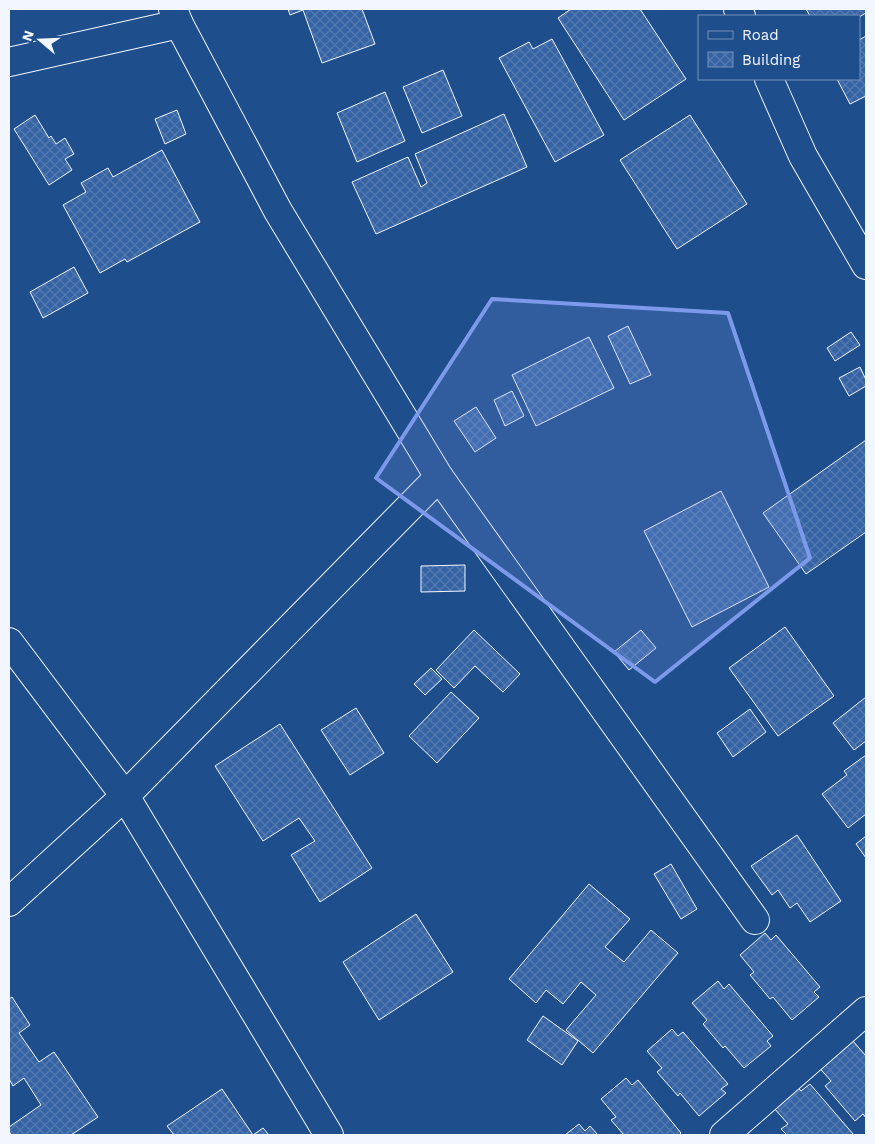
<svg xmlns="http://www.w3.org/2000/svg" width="875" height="1144" viewBox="0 0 875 1144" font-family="'Work Sans',sans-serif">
  <defs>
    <pattern id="building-cross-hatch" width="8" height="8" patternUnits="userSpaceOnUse" patternTransform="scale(1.25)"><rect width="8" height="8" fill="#3563a3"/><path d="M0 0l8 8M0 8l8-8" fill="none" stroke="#537ab1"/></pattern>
  </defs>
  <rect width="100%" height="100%" fill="#1f4e8c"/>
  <g fill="url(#building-cross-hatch)" stroke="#f2f6ff">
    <path d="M288,9H362L375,44L322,63L303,10L290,15Z"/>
    <path d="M571,9H640L686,79L624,120L558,18Z"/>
    <path d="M806,9H866V13L859,17L810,16Z"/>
    <path d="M866,36V96L850,104L837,79H859V40Z"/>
    <path d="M552,39L604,135L555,162L499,58L529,42L533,49Z"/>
    <path d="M443,70L462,116L422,133L403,87Z"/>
    <path d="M385,92L405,141L357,162L337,113Z"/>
    <path d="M177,110L186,134L165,144L155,119Z"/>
    <path d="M504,114L527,167L376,234L352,182L408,157L421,187L427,183L415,154Z"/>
    <path d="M35,115L49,138L51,136L56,144L65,138L74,154L65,159L72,170L49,185L14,129Z"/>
    <path d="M690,115L747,204L677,249L620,160Z"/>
    <path d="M162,150L200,222L127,262L125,259L100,273L63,205L86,192L81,183L108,168L113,177Z"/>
    <path d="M74,267L88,293L43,318L30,292Z"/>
    <path d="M628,326L651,375L630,384L608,336Z"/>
    <path d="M851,332L860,345L835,361L827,348Z"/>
    <path d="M589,337L614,388L536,426L512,375Z"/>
    <path d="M860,367L866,380V386L849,396L839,378Z"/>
    <path d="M512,391L524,416L505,426L494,400Z"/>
    <path d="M476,407L496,438L475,452L454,421Z"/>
    <path d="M866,440V532L806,574L763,513Z"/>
    <path d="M721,491L769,587L692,627L644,531Z"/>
    <path d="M465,565V591L421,592V566Z"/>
    <path d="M785,627L834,696L778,736L729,668Z"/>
    <path d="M474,630L520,674L503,692L475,666L454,688L436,670Z"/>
    <path d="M641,630L656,648L629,670L614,652Z"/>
    <path d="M431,668L442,679L425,695L414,684Z"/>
    <path d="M451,692L479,718L437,763L409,736Z"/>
    <path d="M866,697V741L854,750L833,723Z"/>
    <path d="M356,708L384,753L350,775L321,730Z"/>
    <path d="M750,709L766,732L733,757L717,733Z"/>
    <path d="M280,724L372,868L320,902L291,855L315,841L299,818L263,841L215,766Z"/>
    <path d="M866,755V814L848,828L822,794L847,775L844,771Z"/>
    <path d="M797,835L841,901L810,922L797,903L790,908L778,890L772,895L751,866Z"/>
    <path d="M866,836V858L856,844Z"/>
    <path d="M671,864L697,909L681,919L654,874Z"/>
    <path d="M589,884L630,919L605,947L624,962L651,930L678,953L593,1053L566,1030L596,995L581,982L563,1004L546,990L536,1003L509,979Z"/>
    <path d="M416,914L453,972L379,1020L343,962Z"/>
    <path d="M765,933L771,940L776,935L820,987L814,992L819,997L792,1020L773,997L770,999L750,975L754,972L740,955Z"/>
    <path d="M718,981L724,989L729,984L773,1036L767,1041L771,1046L744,1068L725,1046L723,1048L703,1024L707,1020L692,1003Z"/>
    <path d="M12,997L30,1025L19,1033L39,1062L54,1052L98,1117L71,1135H11L9,1131V1127L41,1105L24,1078L13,1086L9,1079V999Z"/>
    <path d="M543,1016L578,1041L562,1065L527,1040Z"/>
    <path d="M672,1029L678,1036L683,1032L728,1084L721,1089L726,1093L699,1116L680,1093L678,1096L657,1072L662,1068L647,1051Z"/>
    <path d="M853,1041L866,1056V1118L863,1114L855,1121L825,1086L831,1081L816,1064L844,1048Z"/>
    <path d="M626,1078L632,1085L638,1080L681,1133L679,1135H624L611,1120L616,1117L601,1099Z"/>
    <path d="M810,1084L854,1135H787L781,1129L788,1124L773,1107L797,1086L801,1091Z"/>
    <path d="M222,1089L253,1135L263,1128L269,1135H174L167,1126Z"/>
    <path d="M579,1124L585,1131L590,1126L598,1135H565Z"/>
  </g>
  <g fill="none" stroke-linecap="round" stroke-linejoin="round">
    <g stroke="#f2f6ff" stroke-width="30">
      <g id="minor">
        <path d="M173,9L179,24L278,211L439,477L755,920"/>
        <path d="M738,9L741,16"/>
        <path d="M9,62L179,24"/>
        <path d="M769,79L803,156L866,265"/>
        <path d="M9,642L125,796L329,1135"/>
        <path d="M9,902L125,796L439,477"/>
        <path d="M724,1135L866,1011"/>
      </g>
    </g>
    <use href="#minor" stroke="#1f4e8c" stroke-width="28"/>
  </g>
  <path fill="#7d9aea" fill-opacity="0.2" stroke="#7d9aea" stroke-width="4" stroke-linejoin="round" d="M492,299L728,313L810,558L655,682L376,478Z"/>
  <rect width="875" height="1144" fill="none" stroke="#f2f6ff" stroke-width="20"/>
  <rect x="698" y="15" width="162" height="65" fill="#1f4e8c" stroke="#7391ba"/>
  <rect x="708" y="31" width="25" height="8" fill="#1f4e8c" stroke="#7391ba"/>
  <text x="742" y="40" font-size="15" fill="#f2f6ff">Road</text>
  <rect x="708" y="52" width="25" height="15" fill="url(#building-cross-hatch)" stroke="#7391ba"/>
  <text x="742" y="65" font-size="15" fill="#f2f6ff">Building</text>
  <g transform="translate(40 40) rotate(289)" stroke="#1f4e8c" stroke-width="4" paint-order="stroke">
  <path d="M0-4L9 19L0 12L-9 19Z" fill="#f2f6ff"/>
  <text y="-8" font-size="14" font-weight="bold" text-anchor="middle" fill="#f2f6ff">N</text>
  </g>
</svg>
